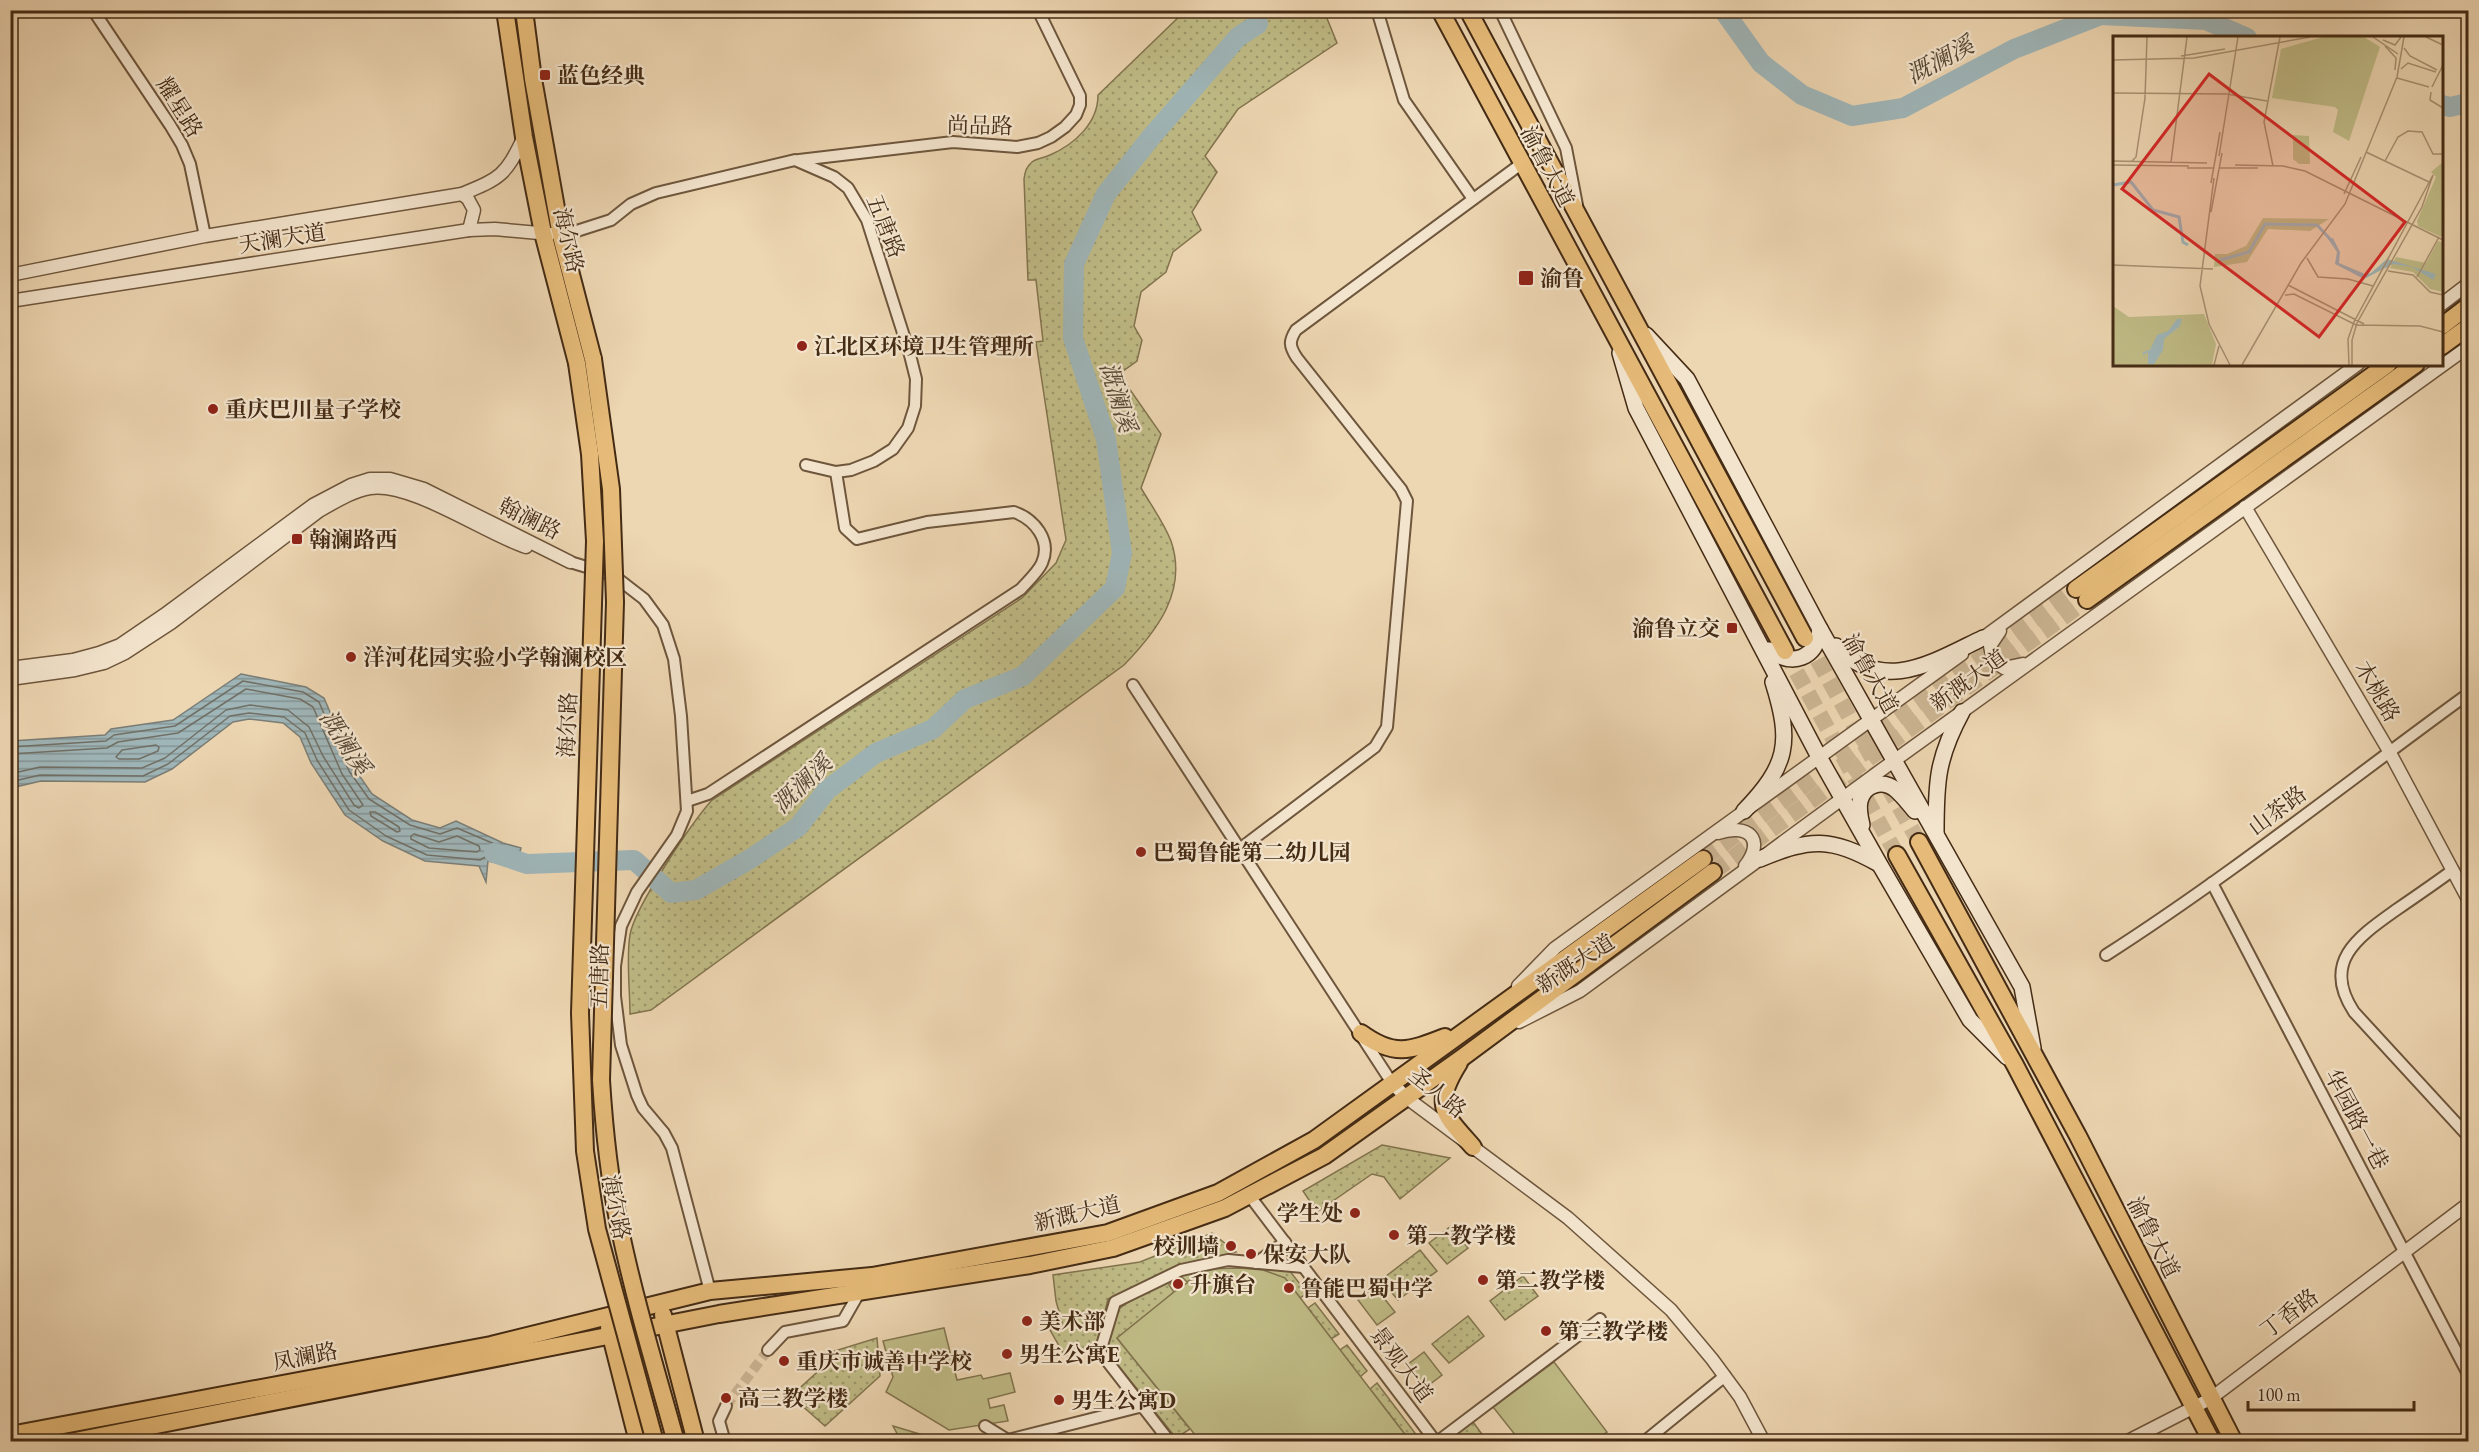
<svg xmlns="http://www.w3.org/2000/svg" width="2479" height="1452" viewBox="0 0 2479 1452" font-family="'EB Garamond','Noto Serif SC',serif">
  <defs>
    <pattern id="green-dots" width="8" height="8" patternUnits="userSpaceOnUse" patternTransform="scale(1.5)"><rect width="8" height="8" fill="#c0bc87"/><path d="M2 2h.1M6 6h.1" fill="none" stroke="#9e996d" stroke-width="1.8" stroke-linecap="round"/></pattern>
    <pattern id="forest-firs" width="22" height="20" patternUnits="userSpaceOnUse" patternTransform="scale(1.5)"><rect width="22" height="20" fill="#c0bc87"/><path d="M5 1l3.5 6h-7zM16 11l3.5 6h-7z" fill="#9e996d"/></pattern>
    <pattern id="water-rules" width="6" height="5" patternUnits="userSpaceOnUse" patternTransform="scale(1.5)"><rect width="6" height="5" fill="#9fb6b9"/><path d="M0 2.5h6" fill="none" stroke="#839495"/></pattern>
  </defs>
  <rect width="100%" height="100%" fill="#edd6b2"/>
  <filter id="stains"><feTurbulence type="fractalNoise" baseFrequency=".00333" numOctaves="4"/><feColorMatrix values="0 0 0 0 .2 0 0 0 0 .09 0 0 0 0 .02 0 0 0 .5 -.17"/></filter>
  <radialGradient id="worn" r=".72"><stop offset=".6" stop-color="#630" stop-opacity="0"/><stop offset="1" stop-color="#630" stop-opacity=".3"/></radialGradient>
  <g fill="url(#green-dots)" stroke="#82744e" stroke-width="1.5">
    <path d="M1185,11H1324L1337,43L1238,109L1205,156L1217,172L1192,212L1201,230L1173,252L1166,272L1141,292L1134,326L1142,340L1137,361L1119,374L1161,434L1141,488C1151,505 1164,523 1171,541C1188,591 1157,631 1124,665L651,1010L630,1014C630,991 626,957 630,935C634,908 693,821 712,800L1022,598L1056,563L1066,540L1036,342L1043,341L1036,280H1028L1024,179C1025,172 1026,167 1032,162C1037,158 1044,158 1050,155C1075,144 1098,123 1098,95Z"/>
    <path d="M1382,1145L1450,1158L1400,1199L1384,1177L1372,1174L1317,1212L1303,1191Z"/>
    <path d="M1451,1226L1468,1248L1447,1264L1429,1243Z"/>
    <path d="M1212,1233L1236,1252L1178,1266L1108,1299L1096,1347L1065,1356L1050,1330L1063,1326L1056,1301L1053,1275L1140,1262Z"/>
    <path d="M1420,1250L1437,1271L1398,1300L1381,1280Z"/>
    <path d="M1207,1269L1187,1282L1181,1276L1169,1285L1174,1292L1117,1338L1190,1429L1176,1438L1106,1350L1119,1309L1133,1298L1180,1273Z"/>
    <path d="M1263,1270H1289L1307,1293L1300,1298L1285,1279Z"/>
    <path d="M1523,1276L1538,1296L1505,1320L1490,1301Z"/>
    <path d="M1315,1303L1339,1334L1331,1339L1308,1308Z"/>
    <path d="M1468,1316L1484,1336L1449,1363L1432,1344Z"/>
    <path d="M877,1338L880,1376L825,1426L791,1396L826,1364L828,1353Z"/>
    <path d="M1347,1345L1367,1371L1360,1377L1340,1350Z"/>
    <path d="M1377,1383L1421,1441H1410L1370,1389Z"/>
    <path d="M1473,1422L1487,1441H1451L1449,1439Z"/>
  </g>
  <path fill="url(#forest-firs)" stroke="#82744e" stroke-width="1.5" d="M893,1426L943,1441H901Z"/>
  <g fill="#c0bc87" stroke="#82744e" stroke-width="1.5">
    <path d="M1240,1268L1263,1270L1285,1278L1410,1441H1200L1117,1338L1174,1292L1207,1269Z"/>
    <path d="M1376,1288L1395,1312L1377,1325L1358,1300Z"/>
    <path d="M944,1328L957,1380L981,1375L983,1379L1010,1373L1015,1392L988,1399L990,1408L1004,1405L1008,1421L949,1430L886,1392L893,1377L883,1341Z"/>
    <path d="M1424,1352L1442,1375L1425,1388L1407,1365Z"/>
    <path d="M1554,1362L1607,1432L1595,1441H1520L1493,1407Z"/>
  </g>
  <path fill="url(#water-rules)" stroke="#7b7e77" stroke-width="1.5" d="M241,674L306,687L324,698L354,768L372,794L412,820L440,828L456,821L503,843L521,848L516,867L488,861L486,882L479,866L425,861L383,841L345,815L311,763L300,737L283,723L249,719L233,722L172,769L145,782L41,781L11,788V741L105,735L111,729L173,720Z"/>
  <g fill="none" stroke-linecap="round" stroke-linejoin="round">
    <g stroke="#727066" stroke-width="1.5">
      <path d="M156,745L159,747L158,751L139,759H119L116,757L122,750Z"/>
      <path d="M10,747L106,741L114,735L175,726L243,681L303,692L319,702L349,771L369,799L410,825L440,834L457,828L511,851L513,854L510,859L489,855L480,860L427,855L386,836L349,810L317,760L305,733L284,717L249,713L230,716L168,764L143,776L40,775L10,782"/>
      <path d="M10,754L107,748L118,742L178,733L246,689L300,699L313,707L342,774L363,805L359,808L354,805L323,756L309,727L288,710L250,705L226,710L165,758L142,768L40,767L10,774"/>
      <path d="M370,812H375L399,827L400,831L397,832L371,816Z"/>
      <path d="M414,834L439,842L457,836L479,846L480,850L477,852L429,848L411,839V836Z"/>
    </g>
    <g stroke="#9fb6b9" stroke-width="20">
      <path d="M1723,10L1761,63L1802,95L1852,116L1903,108L2014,49L2101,15L2206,20L2247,38"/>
      <path d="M2442,105L2450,107L2468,103"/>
      <path d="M494,853L527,864L634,860L671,893L696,890L750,859L798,827L827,790L876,753L933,729L965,699L1023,676L1115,588L1122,553L1106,439L1073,338L1074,264L1106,194L1152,136L1238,37L1258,24"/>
    </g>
    <path stroke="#cbb492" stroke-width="10" stroke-dasharray="10 5" stroke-linecap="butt" d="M726,1406L768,1350"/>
    <g stroke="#cbb492" stroke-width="16" stroke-dasharray="16 8" stroke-linecap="butt">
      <path d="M1703,859L2076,589"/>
      <path d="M1713,872L2087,600"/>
    </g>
    <g stroke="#cbb492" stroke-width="16" stroke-dasharray="16 8" stroke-linecap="butt">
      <path d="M1806,639L1919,842"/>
      <path d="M1785,651L1897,855"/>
    </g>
    <g stroke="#6e563c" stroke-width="14">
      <g id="minor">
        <path d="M93,10L170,125L182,145L190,164L205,236"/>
        <path d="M1377,10L1404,100L1473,199"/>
        <path d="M1500,10L1566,148L1577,205"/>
        <path d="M799,160L953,142L1017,147L1038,143L1051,137L1065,127L1076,115L1080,105V96L1038,10"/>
        <path d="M561,236L611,220L631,204L656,193L795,160L834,177L848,188L867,220L910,355L916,379L915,406L908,428L893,449L874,461L851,470L836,472L806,465"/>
        <path d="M570,562L613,575L644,599L663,625L674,659L681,716L687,811L677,835L637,892L621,926L615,966V996L621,1045L637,1095L643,1108L664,1133L672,1148L710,1291"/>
        <path d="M1133,685L1392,1083"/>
        <path d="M687,801L708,794L1021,589C1028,581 1038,572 1042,563C1052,540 1034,519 1014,512L927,522L857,539L845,528L836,472"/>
        <path d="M1241,848L1375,747L1387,727L1407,501L1401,489L1297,358C1289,346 1289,341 1296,330L1521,164"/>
        <path d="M2453,870C2434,884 2415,897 2396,910C2358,937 2321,962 2354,1012L2468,1136"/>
        <path d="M2212,883L2468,1374"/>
        <path d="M2106,955C2231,875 2348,781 2468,694"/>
        <path d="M1249,1195L1436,1442"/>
        <path d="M1256,1263L1285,1242"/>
        <path d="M768,1350L785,1332L843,1321L859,1293"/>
        <path d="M985,1426L1011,1442"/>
        <path d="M1008,1440L1143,1406"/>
        <path d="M725,1442L719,1421L726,1406"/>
        <path d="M1170,1442L1100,1352L1115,1302L1181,1270L1228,1260L1303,1267"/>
        <path d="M1437,1442L1600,1319"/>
        <path d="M1644,1442L1725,1376"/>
      </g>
    </g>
    <g stroke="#6e563c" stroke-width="15">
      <g id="tertiary">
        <path d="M462,194L468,199L474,210L469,230"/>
        <path d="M10,275L205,236L462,194C501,178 505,176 524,137"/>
        <path d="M10,301L469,230L495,229L550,234"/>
        <path d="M2442,304L2468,284"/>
        <path d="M2245,507L2389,751L2468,899"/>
        <path d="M2000,631L1990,646C1992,657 1994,662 2004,668L2023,664"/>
        <path d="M1976,643L2358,364"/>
        <path d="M10,668L73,660L99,653L120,645L164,615L313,505L351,485L370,479H390L424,489L570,562"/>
        <path d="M10,679L75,670L104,663L125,653L171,623L319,511C335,502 352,491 370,488C412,482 484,533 526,547"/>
        <path d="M1718,833C1748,823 1766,839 1745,866"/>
        <path d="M1518,986L1555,948L1962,654"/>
        <path d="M1519,1022L1580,991L1895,760L2468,347"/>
        <path d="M1392,1083L1407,1098L1568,1218L1671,1310L1712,1359L1740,1397L1764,1442"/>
        <path d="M2126,1442L2210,1399L2468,1204"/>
      </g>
    </g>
    <g stroke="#442b14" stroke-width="18">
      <g id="secondary">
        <path d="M1646,335L1687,379L1820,629L2022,987L2033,1048"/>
        <path d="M1620,353L1636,408L1819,757L1880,865L1970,1020L2007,1057"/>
        <path d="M1836,646C1883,695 1933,662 1983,638"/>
        <path d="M1769,650C1793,667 1816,659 1820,629"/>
        <path d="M1744,811C1788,765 1792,743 1773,682"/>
        <path d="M1862,825C1860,817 1858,809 1860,801C1864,784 1883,779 1896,790C1903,796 1909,804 1915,811"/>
        <path d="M1936,833C1936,782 1937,758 1962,712"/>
        <path d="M1760,859C1811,838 1830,837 1879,864"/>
      </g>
    </g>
    <g stroke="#442b14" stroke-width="20">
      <g id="primary">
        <path d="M505,10L524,137L543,233L577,363"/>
        <path d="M524,10L533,79L561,236L593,359"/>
        <path d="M2442,326L2468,306"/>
        <path d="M2442,346L2468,327"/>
        <path d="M2076,589L2388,364"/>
        <path d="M2087,600L2416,364"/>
        <path d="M1361,1033C1394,1057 1409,1051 1445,1037"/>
        <path d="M1459,1063C1432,1106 1443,1113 1473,1147"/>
        <path d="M663,1315L696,1442"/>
        <path d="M609,1328L638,1442"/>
        <path d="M10,1435L491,1345L710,1291L872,1276L1108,1233L1218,1193L1314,1140L1703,859"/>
        <path d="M70,1442L719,1314L1030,1265L1113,1248L1225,1208L1324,1156L1463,1057L1713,872"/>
      </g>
    </g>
    <g stroke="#442b14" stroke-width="20">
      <g id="trunk">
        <path d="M1440,10L1785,651"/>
        <path d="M1468,10L1805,638"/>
        <path d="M1919,842L2078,1136L2234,1442"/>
        <path d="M1897,855L2015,1065L2212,1442"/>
      </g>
    </g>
    <use href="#minor" stroke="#f3e4cd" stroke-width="10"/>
    <use href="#tertiary" stroke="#f3e4cd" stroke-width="12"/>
    <use href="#secondary" stroke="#f3e4cd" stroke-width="15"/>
    <use href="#primary" stroke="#e6bb79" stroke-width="16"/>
    <use href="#trunk" stroke="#e6bb79" stroke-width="16"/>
    <g stroke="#442b14" stroke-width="20" stroke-linecap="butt">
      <g id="primary-bridge">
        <path d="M593,359L611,489L615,602L601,1080C604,1128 609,1177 619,1225C634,1298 656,1370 676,1442"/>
        <path d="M577,363L590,454L595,541L580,1013L585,1151L597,1229L655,1442"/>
      </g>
    </g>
    <use href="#primary-bridge" stroke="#e6bb79" stroke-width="16"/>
  </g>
  <g fill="#8f2418" stroke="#f3e4cd" stroke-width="2">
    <rect x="539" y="69" width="12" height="12" rx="3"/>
    <rect x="1518" y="270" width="16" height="16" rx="3"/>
    <circle cx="802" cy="346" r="6"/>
    <circle cx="213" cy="409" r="6"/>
    <rect x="291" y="533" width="12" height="12" rx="3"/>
    <rect x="1726" y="622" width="12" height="12" rx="3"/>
    <circle cx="351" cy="657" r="6"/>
    <circle cx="1141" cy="852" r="6"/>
    <circle cx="1355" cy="1213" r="6"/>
    <circle cx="1394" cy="1235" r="6"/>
    <circle cx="1231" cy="1246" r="6"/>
    <circle cx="1251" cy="1254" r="6"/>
    <circle cx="1483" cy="1280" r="6"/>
    <circle cx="1178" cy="1284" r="6"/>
    <circle cx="1289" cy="1288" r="6"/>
    <circle cx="1027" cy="1321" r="6"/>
    <circle cx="1546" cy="1331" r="6"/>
    <circle cx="1007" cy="1354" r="6"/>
    <circle cx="784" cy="1361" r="6"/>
    <circle cx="726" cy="1398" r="6"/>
    <circle cx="1059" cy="1400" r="6"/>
  </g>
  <g text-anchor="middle" stroke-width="4.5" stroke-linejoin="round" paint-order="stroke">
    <g font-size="22" font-weight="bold" fill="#442b14" stroke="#f3e4cd" text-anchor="start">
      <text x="557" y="83">蓝色经典</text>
      <text x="1540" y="286">渝鲁</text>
      <text x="814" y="354">江北区环境卫生管理所</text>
      <text x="225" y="417">重庆巴川量子学校</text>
      <text x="309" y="547">翰澜路西</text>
      <text x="1720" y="636" text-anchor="end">渝鲁立交</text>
      <text x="363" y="665">洋河花园实验小学翰澜校区</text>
      <text x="1153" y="860">巴蜀鲁能第二幼儿园</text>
      <text x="1343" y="1221" text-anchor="end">学生处</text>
      <text x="1406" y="1243">第一教学楼</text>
      <text x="1219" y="1254" text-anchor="end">校训墙</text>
      <text x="1263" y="1262">保安大队</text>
      <text x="1495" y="1288">第二教学楼</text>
      <text x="1190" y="1292">升旗台</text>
      <text x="1301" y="1296">鲁能巴蜀中学</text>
      <text x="1039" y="1329">美术部</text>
      <text x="1558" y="1339">第三教学楼</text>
      <text x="1019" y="1362">男生公寓E</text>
      <text x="796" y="1369">重庆市诚善中学校</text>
      <text x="738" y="1406">高三教学楼</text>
      <text x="1071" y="1408">男生公寓D</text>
    </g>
    <g font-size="22" fill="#442b14" stroke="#f3e4cd">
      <text transform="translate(180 107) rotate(58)" y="8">耀星路</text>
      <text transform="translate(980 125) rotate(1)" y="8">尚品路</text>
      <text transform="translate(1548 166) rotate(62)" y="8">渝鲁大道</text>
      <text transform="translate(886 226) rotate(68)" y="8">五唐路</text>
      <text transform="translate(282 238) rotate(-9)" y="8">天澜大道</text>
      <text transform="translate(569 240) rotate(77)" y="8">海尔路</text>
      <text transform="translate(530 518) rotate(26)" y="8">翰澜路</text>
      <text transform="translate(1871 673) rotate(60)" y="8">渝鲁大道</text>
      <text transform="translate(1968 680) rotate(-36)" y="8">新溉大道</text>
      <text transform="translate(2378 691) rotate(60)" y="8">木桃路</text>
      <text transform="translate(567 725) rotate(-88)" y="8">海尔路</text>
      <text transform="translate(2277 810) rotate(-37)" y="8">山茶路</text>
      <text transform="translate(1575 963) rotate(-33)" y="8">新溉大道</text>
      <text transform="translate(599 976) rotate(-89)" y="8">五唐路</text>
      <text transform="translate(1438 1092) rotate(39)" y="8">圣人路</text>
      <text transform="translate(2357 1119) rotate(62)" y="8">华园路一巷</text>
      <text transform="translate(617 1207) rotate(79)" y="8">海尔路</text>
      <text transform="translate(1077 1213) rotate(-13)" y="8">新溉大道</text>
      <text transform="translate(2154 1237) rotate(63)" y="8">渝鲁大道</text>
      <text transform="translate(2289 1313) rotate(-37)" y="8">丁香路</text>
      <text transform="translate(305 1356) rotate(-11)" y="8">凤澜路</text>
      <text transform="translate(1402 1364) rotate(53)" y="8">景观大道</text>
    </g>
    <g font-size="24" font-style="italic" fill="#564735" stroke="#f3e4cd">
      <text transform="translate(1940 60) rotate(-28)" y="8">溉澜溪</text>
      <text transform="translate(1118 397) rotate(73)" y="8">溉澜溪</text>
      <text transform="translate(345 742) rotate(57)" y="8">溉澜溪</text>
      <text transform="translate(802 784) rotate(-44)" y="8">溉澜溪</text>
    </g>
  </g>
  <g transform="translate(2113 36)">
    <rect width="330" height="330" fill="#edd6b2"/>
    <path d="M210,1H251L267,11L236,105L220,96L225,74L222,71L159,62L168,13ZM330,126V199L328,201L305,190L304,185L323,141L318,136ZM150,182L216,183L197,195L155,193L134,226L101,231L102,218H114L133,210ZM325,205L330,207V256L317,253L300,236L277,232L283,221L313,227ZM0,270L16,281L91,278L103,308L99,329H0Z" fill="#c0bc87"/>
    <path d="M180,99L196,100L197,128H186L180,123Z" fill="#c0bc87"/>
    <path d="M220,202L227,216L226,227L252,238L258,237L274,223L323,238L320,244L299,231L280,228L251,243L222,228L224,216L215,203ZM64,283H69L67,290L51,303L50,314L41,328H35V316L30,319V316L37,314L44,299L55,295Z" fill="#9fb6b9"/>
    <path fill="none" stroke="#9fb6b9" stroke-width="3" d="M0,149L18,146L40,174L66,181L70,206L75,209M107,224L136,216L152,188L204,189L218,204"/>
    <path fill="none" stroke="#a99273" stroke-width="1.5" d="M260,1L285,18M313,1L330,9M270,4L282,9L288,1M272,10L283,22L282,34M291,12L297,20L324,34M68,20L112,13M0,24L81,22L197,1M288,33L295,27L323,36M284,42L316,51M319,51L330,29M318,56L317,64L330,72M0,57L114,58L154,65M253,116L316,146M106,120L125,1M0,125L94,127M19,125L23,121L32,62L34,1M272,125L285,101L295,95L309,96L320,118H330M58,126L74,1M0,129L76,130M122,129L170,130L192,135L330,204M160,130L151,86L167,1M74,132H100M107,132H145M101,142L87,250L96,288L117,329M98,147L107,96M231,158L248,121M98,176L109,117M194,222L205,241L235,243L260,250M0,229L100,233M275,235L300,239L317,256L330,259M304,241L326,201M175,249L251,288M172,259L181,258L243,289L307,290L330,296M101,329L106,310M129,329L188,227L232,168L284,41L291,1M236,329L235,303L241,286L320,139L309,171L244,287L239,304V329"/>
    <path fill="#d62828" fill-opacity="0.15" stroke="#d62828" stroke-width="3" d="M96,38L292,186L206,301L9,153Z"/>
    <rect width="330" height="330" fill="none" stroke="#442b14" stroke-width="3"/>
  </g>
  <rect width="2479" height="1452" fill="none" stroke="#edd6b2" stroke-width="36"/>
  <rect x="12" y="12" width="2455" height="1428" fill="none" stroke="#442b14" stroke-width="3"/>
  <rect x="18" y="18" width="2443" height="1416" fill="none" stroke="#442b14" stroke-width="1.5"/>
  <path d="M2248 1401v9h166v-9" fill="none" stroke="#442b14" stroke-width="3"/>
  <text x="2257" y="1401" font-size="18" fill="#442b14" stroke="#f3e4cd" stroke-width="4.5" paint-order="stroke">100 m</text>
  <rect width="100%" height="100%" filter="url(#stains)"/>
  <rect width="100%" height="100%" fill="url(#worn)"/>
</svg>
